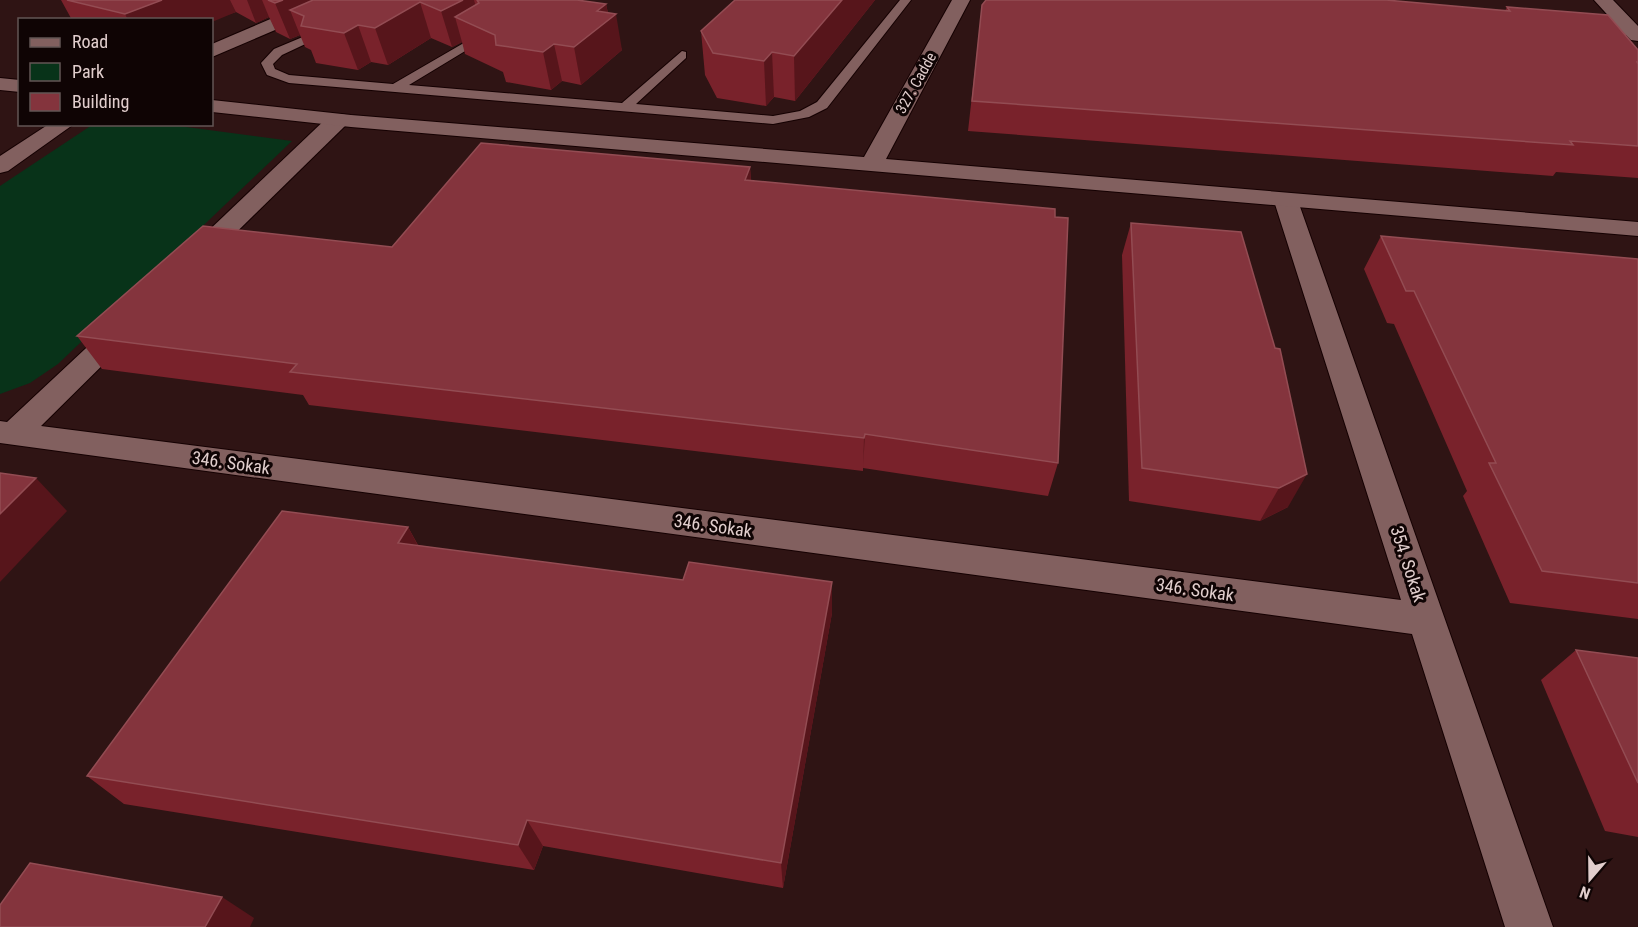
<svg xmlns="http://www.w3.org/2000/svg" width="1638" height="927" viewBox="0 0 1638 927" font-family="'Roboto Condensed',sans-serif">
  <rect width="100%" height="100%" fill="#2f1414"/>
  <path fill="#083319" d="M92,125H171L292,141L58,364L30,383L0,394V186Z"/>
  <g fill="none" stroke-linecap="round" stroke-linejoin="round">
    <g stroke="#150102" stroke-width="2">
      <path id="service" d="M900,0H911L827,108L809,117L773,124L289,83L267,75L261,63L274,49L329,26L333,27V31L282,55L273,64L275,69L289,75L393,84L481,33L487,37L485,39L409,85L622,103L682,51L686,52V58L636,104L773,116L800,111L817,102Z"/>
    </g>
    <g stroke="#150102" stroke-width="2">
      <g id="minor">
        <path d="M315,0H339L336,4L212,57V44Z"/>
        <path d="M1594,0H1613L1638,26V41L1631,40L1626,35L1570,29L1567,25L1570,21L1615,23Z"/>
        <path d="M338,114L346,115L349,120L346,125L203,265L194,267L185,265L181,259L185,253L330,115Z"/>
        <path d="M49,124H74L8,171L0,173V156Z"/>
        <path d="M1286,194L1294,196L1298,201L1553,927H1505L1412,634L0,443V421L7,422L115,321L125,318L135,321L139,327L135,333L41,426L1401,600L1274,201L1278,196Z"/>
      </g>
    </g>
    <g stroke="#150102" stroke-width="2">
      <g id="tertiary">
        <path d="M952,0H970L886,159L1638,222V236L351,127L212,112V100L351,115L864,157Z"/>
        <path d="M0,78L20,80V92L0,90Z"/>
      </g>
    </g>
    <use href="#service" fill="#82605f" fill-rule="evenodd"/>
    <use href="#minor" fill="#82605f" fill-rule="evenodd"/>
    <use href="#tertiary" fill="#82605f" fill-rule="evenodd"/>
  </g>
  <g fill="#79222b">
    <path d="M61,0H577L606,4L608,13L622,50L581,85L562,81L551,90L506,82L503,72L465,54L462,42L452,47L431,38L388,65L371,62L358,70L316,63L311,50L305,47L300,35L290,39L276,32L269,17L256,23L236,12L212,20H72Z"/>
    <path d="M735,0H875L795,101L774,97L766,106L717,98L705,75L701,31Z"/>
    <path d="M982,6L1505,11L1507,7L1638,50V178L1556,172L1553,176L968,131Z"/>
    <path d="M750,167L751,181L1058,463L1048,496L863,468V471L309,405L303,395L102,369L77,336L392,247Z"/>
    <path d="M1131,223L1241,232L1288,507L1260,521L1129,501L1122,255Z"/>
    <path d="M1381,236L1638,259V619L1510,603L1463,496L1467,491L1394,324L1387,323L1364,269Z"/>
    <path d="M408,527L418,545L832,613L783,888L543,846L534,870L124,804L87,776Z"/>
    <path d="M1576,650L1638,658V837L1605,831L1541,680Z"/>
  </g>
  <g fill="#57151b">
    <path d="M162,0H230L236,12L212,22V20H128L125,14Z"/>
    <path d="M247,0H262L269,17L256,23Z"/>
    <path d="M268,0H378L304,16L290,10L300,35L290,39L275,3Z"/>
    <path d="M463,0H474L482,29L455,17L462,42L452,47L441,11Z"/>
    <path d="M842,0H875L795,101L794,56Z"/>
    <path d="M420,2L431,38L388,65L375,28Z"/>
    <path d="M606,4L609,19L616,14L622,50L581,85L574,47L597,11Z"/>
    <path d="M358,25L371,62L358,70L344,33Z"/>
    <path d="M554,44L562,81L551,90L543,52Z"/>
    <path d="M772,52L774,97L766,106L764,61Z"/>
    <path d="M750,167L752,199L745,180Z"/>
    <path d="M865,434L863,468V471L864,438Z"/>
    <path d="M1307,474L1288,507L1260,521L1279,488Z"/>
    <path d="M36,478L67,511L0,582V514Z"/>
    <path d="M408,527L425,559L398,543Z"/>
    <path d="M832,582V613L783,888L781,863Z"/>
    <path d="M527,820L543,846L534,870L518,845Z"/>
    <path d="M222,897L254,918L250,927H205Z"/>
  </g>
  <g fill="#84343d" stroke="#934c53" stroke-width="1.5">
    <path d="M67,0H162L125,14Z"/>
    <path d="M268,0H283L275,3Z"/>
    <path d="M313,0H463L441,11L420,2L375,28L358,25L344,33L301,26L304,16L290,10Z"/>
    <path d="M477,0H577L606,4L597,11L616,14L574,47L554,44L543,52L496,45L495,35L455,17L479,3Z"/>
    <path d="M735,0H842L794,56L772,52L764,61L713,53L701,31Z"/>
    <path d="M986,0H1386L1510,11L1507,7L1608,15L1638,50V62H1637L1638,64V146L1570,141L1573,145L972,101L982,5Z"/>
    <path d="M481,143L750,167L745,180L1055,209V217L1068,218L1058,463L865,434L864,438L290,372L297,364L77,336L203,226L392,247Z"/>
    <path d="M1131,223L1241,232L1275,348L1280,349L1307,474L1279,488L1142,468Z"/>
    <path d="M1381,236L1638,259V583L1542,571L1489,463H1496L1414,291H1406Z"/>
    <path d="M0,473L36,478L0,514Z"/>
    <path d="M282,511L408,527L398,543L683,580L689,562L832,582L781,863L527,820L518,845L87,776Z"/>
    <path d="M1576,650L1638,658V783Z"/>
    <path d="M30,863L222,897L205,927H0V905Z"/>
  </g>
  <g text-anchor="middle" stroke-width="6" stroke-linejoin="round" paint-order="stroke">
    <g font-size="15" fill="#e1cecd" stroke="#0f0404">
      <text transform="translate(916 83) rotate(-61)" y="5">327. Cadde</text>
    </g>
    <g font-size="18" fill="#e1cecd" stroke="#0f0404">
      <text transform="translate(231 463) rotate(8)" y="6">346. Sokak</text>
      <text transform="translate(713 526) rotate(8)" y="6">346. Sokak</text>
      <text transform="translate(1408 564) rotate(72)" y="6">354. Sokak</text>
      <text transform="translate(1195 590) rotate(8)" y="6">346. Sokak</text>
    </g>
  </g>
  <rect x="18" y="18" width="195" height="108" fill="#0f0404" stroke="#635554" stroke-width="1.5"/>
  <rect x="30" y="38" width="30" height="9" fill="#82605f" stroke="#635554" stroke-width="1.5"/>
  <text x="72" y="48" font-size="18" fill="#e1cecd">Road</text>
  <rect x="30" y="63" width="30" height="18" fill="#083319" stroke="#635554" stroke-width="1.5"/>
  <text x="72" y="78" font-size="18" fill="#e1cecd">Park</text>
  <rect x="30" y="93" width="30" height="18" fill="#84343d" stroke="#635554" stroke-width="1.5"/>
  <text x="72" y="108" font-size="18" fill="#e1cecd">Building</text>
  <g transform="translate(1590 879) rotate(200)" stroke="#0f0404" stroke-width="4.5" paint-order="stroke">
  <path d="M0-4.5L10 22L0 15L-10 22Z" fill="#e1cecd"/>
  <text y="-9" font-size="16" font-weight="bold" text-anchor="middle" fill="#e1cecd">N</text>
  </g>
</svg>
